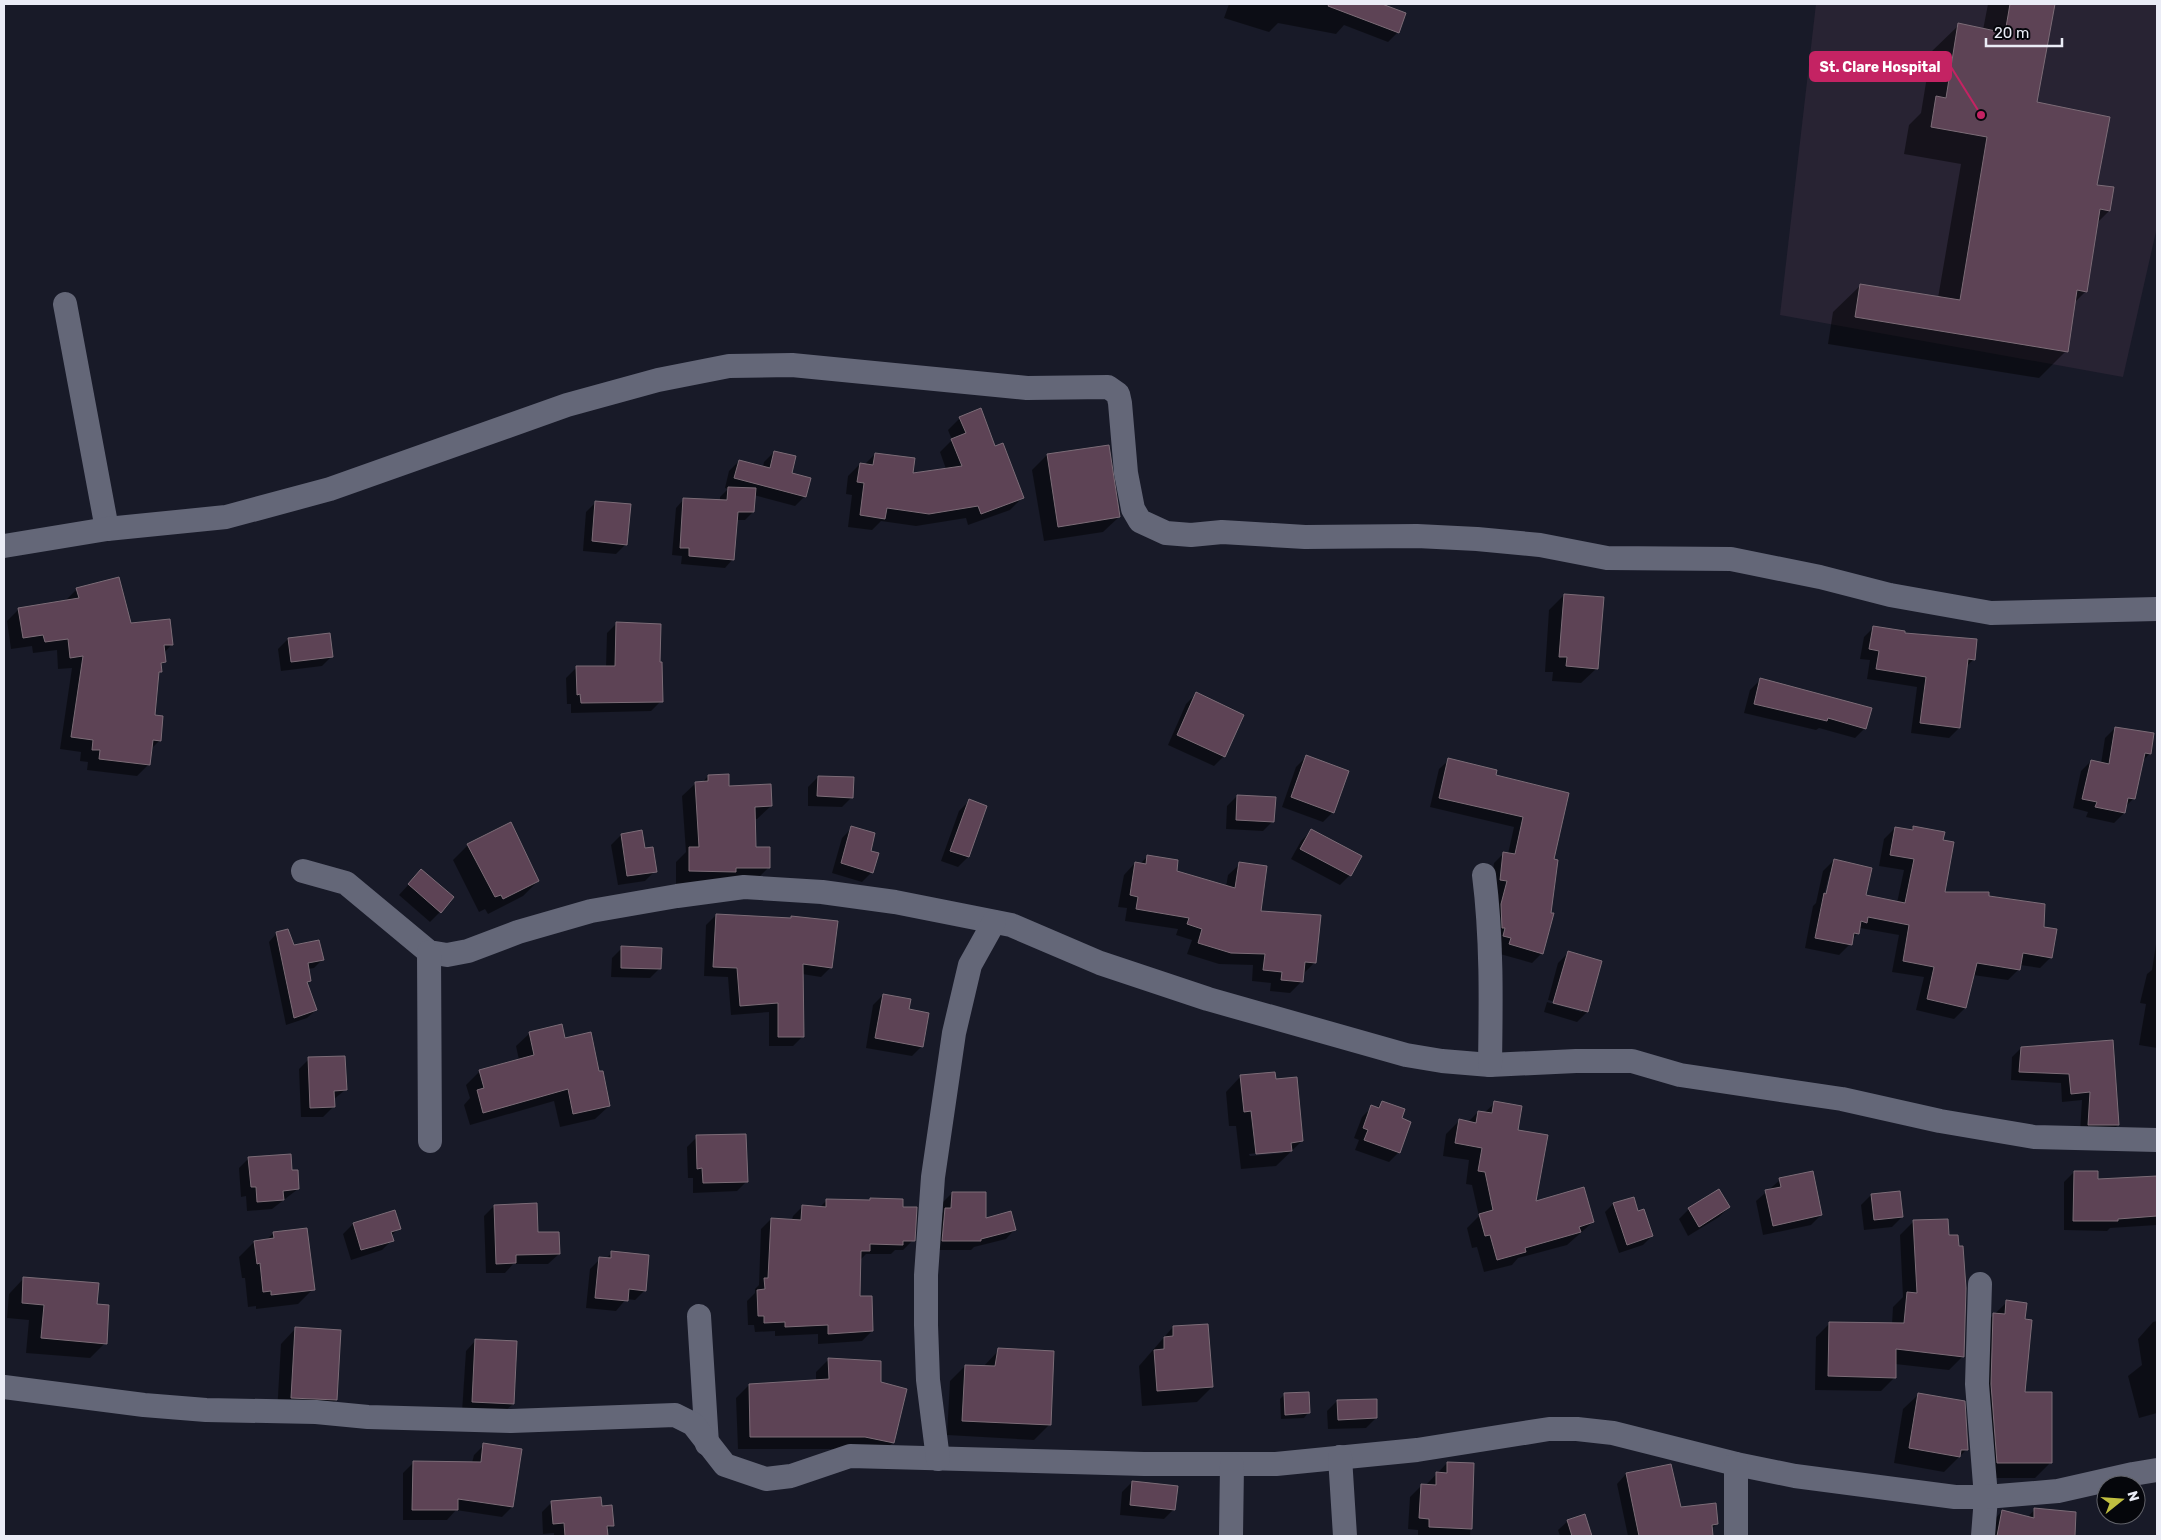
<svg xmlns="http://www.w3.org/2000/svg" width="2161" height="1540" viewBox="0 0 2161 1540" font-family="Rubik,sans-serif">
  <rect width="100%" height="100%" fill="#181a28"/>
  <path fill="#282333" d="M1816,4H2157V227L2123,377L1780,315Z"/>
  <g fill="#0007" fill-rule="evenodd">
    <path d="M1229,4H1378L1405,14L1398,32L1388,42L1344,25L1336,34L1278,23L1269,32L1224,18Z"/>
    <path d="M1988,4H2053L2036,103L2096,186L2113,188L2109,211L2096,224L2086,291L2074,303L2066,351L2039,378L1828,344L1833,312L1861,285L1938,298L1961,164L1904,154L1909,125L1921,113L1931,52L1959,25L1983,30Z"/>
    <path d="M960,418L995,447L1022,498L1010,510L968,525L966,518L916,526L881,521L872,530L848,527L852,495L846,494L848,476L860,464L864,465L875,454L911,475L946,469L940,452L952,440L948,430Z"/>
    <path d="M774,452L805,496L795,506L754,495L753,512L745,520H736L733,559L725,568L681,564L682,556L672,555L676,508L684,499L720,501V497L728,489L725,488L729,471L739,461L763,467L764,462Z"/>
    <path d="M1047,455L1119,517L1103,532L1044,541L1032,470Z"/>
    <path d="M596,502L626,544L616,554L583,551L586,512Z"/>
    <path d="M77,589L130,625L172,644L164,653V662L160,666L161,671L157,675L153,716L160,740L151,749L149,764L137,776L87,770L88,762L80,761L81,752L60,749L72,668L58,669L57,650L33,653L32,646L11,649L7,621L19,609L65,601Z"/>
    <path d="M1564,595L1597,668L1581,683L1552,681L1553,672H1545L1549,610Z"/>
    <path d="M617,623L659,664L661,701L651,711L571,713V704H567L566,678L576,668L606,667L607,633Z"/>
    <path d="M1874,627L1903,634L1974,659L1966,667L1959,728L1949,738L1911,733L1917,687L1867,679L1870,660L1860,659L1864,637Z"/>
    <path d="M288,639L332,656L322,666L281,671L278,649Z"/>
    <path d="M1760,680L1865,728L1855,738L1819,728L1816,730L1744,713L1750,690Z"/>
    <path d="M1196,694L1224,756L1214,766L1168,745L1186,704Z"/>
    <path d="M2115,728L2150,753L2142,762L2134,798L2125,807L2124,813L2114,823L2086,817L2088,812L2073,808L2081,771L2091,761L2101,764L2105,738Z"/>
    <path d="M1306,757L1333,812L1323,822L1282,807L1296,767Z"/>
    <path d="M1449,760L1494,776L1567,793L1553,861L1542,953L1532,963L1500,954L1502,948L1494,946L1492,915L1498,890L1491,889L1494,863L1504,853L1508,854L1514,827L1430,807L1439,769Z"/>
    <path d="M708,776L771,806L757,819H754L755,848L768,868L755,881L722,885L676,884V862L686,852L682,796L696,783H702Z"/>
    <path d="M818,777L852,797L842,807L808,806V787Z"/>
    <path d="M1237,796L1273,821L1263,831L1226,829L1227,806Z"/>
    <path d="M969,801L986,807L968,857L958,867L941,861L959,811Z"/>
    <path d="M1914,827L1942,841L1943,893L1988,897L2043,929L2051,957L2040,968L2020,965L2019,969L2008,980L1973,975L1965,1008L1954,1019L1916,1010L1924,977L1892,972L1899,935L1860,928L1850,944L1839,955L1805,948L1813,906L1816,903L1823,871L1834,860L1864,896L1897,903L1904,870L1879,866L1884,839L1895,828L1910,831ZM1830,872H1832L1825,900L1823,899Z"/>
    <path d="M852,828L872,872L862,882L832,873L842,838Z"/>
    <path d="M1311,831L1350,875L1340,885L1291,859L1301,841Z"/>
    <path d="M621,835L644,850L655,871L645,881L618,885L611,845Z"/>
    <path d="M468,845L538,881L523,896L488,914L485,909L479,912L453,860Z"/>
    <path d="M1148,856L1175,872L1226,887L1228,875L1240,864L1259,912L1315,962L1303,974L1302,981L1290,993L1270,991L1271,983L1252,981L1253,965L1219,964L1187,954L1192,940L1176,935L1178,929L1125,921L1127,908L1118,907L1124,875L1135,863L1140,864Z"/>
    <path d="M421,871L440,912L430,922L399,895Z"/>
    <path d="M716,915L831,967L821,977L802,974L803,1036L793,1046H769V1012L731,1015L728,977L704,976L706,925Z"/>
    <path d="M277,933L293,946L322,960L314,968L308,969L310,981L307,984L316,1010L307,1018L286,1025L269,942Z"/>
    <path d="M2157,938V1048L2139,1045L2146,1004L2140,1003L2147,974L2152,970Z"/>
    <path d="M622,948L660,968L650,978L611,977L612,958Z"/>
    <path d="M1568,953L1600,961L1587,1012L1577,1022L1544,1012L1547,1002L1582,1012V1009L1548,1000L1558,963Z"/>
    <path d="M883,995L908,1010L922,1046L912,1056L866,1048L873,1005Z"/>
    <path d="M530,1033L564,1040L598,1073L609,1106L595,1119L560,1127L554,1101L470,1125L464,1105L470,1098L466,1085L480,1071L519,1060L516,1046Z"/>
    <path d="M2111,1041L2118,1125L2109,1134L2080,1133L2082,1100L2062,1102L2061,1083L2011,1080L2012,1057L2021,1048Z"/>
    <path d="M309,1059L345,1090L333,1100V1107L323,1117H301L299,1069Z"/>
    <path d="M1241,1076L1275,1080L1302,1141L1276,1166L1241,1169L1236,1126H1229L1226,1092ZM1285,1150L1282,1153L1250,1156L1249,1154Z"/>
    <path d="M1383,1102L1400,1119L1399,1152L1389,1162L1355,1150L1359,1140L1354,1138L1362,1117L1372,1107L1376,1108Z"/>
    <path d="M1495,1103L1516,1131L1535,1202L1593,1222L1567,1245L1518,1258L1512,1265L1484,1272L1477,1247L1472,1248L1467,1228L1479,1216L1472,1185L1466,1184L1469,1160L1443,1156L1446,1134L1459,1121L1468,1122L1478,1112L1484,1113Z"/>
    <path d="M697,1137L747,1181L737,1191L693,1193V1178H688L687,1147Z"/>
    <path d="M249,1158L291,1171L298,1189L272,1209L247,1211L246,1196L241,1197L239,1168Z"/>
    <path d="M2074,1172L2096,1180L2157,1177V1225L2110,1228L2107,1231L2064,1230V1182Z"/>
    <path d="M1780,1180L1821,1215L1811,1225L1763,1235L1756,1201Z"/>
    <path d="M1719,1191L1729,1207L1719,1217L1688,1236L1679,1219L1689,1209Z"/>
    <path d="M952,1193L985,1220L1015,1229L1006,1239L974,1247L971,1250H934L936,1219L943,1212V1202Z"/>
    <path d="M1871,1195L1902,1217L1892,1227L1864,1230L1861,1205Z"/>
    <path d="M827,1200L902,1208L913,1240L903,1250H895L891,1254H866L860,1260L859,1297L872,1331L862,1341L818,1344V1334L775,1336V1331L755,1332L754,1325H748L747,1301L755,1293V1289L759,1285L761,1229L771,1219L792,1220L793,1216L803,1206L820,1207Z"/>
    <path d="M1613,1204L1637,1213L1652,1236L1643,1245L1619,1253L1605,1212Z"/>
    <path d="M494,1206L559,1254L548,1264H513L505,1273H486L484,1216Z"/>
    <path d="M1914,1221L1963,1356L1949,1370L1895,1364V1377L1881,1391L1815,1390L1816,1337L1830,1323L1892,1324L1893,1307L1903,1297L1900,1235Z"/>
    <path d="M353,1224L399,1228L391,1236L392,1240L382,1250L351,1260L343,1234Z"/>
    <path d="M274,1233L313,1289L298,1304L256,1309V1306L248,1307L245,1278H242L239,1257L254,1242L266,1240Z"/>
    <path d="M612,1253L645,1290L635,1300L626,1299L616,1311L586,1308L590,1269L600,1259H605Z"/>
    <path d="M24,1278L105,1343L90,1358L26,1353L29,1320L7,1318L9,1294Z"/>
    <path d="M2007,1302L2024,1320V1393L2050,1463L2035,1478H1982L1978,1330Z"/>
    <path d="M2157,1321V1413L2139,1418L2128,1376L2142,1365L2138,1339L2153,1322Z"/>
    <path d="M1173,1327L1212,1387L1197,1402L1142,1406L1139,1366Z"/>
    <path d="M296,1328L336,1400L321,1415L277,1413L281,1344Z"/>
    <path d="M476,1340L513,1404L502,1414L462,1412L466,1351Z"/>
    <path d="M999,1350L1050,1424L1034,1440L947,1435L950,1381L965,1366L983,1367Z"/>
    <path d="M829,1359L880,1383L906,1390L892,1443L880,1456L851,1449H738L736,1398L749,1385L816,1381V1372Z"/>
    <path d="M1285,1394L1308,1413L1304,1418L1281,1419L1280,1399Z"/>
    <path d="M1919,1394L1967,1449L1944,1472L1894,1463L1903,1409Z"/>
    <path d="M1337,1401L1376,1418L1366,1428L1328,1429L1327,1411Z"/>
    <path d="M484,1445L512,1507L502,1517L456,1510L447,1520H403V1473L413,1463H472L474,1455Z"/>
    <path d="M1447,1463L1473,1464L1470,1536H1418V1530L1408,1529L1410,1497L1421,1486H1425Z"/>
    <path d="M1626,1474L1680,1509L1717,1524L1711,1529L1712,1536H1628L1617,1484Z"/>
    <path d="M1132,1482L1174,1509L1164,1519L1120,1515L1122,1492Z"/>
    <path d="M552,1502L601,1507L612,1525L606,1531L607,1536H554V1533L543,1534L542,1512Z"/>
    <path d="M2035,1509L2075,1513L2073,1536H1990L1993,1521L2002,1511L2027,1518Z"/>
    <path d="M1584,1516L1590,1536H1560L1558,1530L1568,1521Z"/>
  </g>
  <g fill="#5d4355" stroke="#7c6c77">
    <path d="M1329,4H1382L1406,13L1399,33L1328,6Z"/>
    <path d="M2010,4H2055L2037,102L2110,117L2097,185L2114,187L2110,211L2100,209L2087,292L2077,290L2068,352L1855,317L1860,284L1960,300L1987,137L1931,127L1936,96L1946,98L1958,23L2005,33Z"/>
    <path d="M981,408L995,446L1003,443L1024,498L981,514L978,506L929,514L887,508L885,519L860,515L864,483L857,482L860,463L873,465L875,453L915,458L913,473L962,466L951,439L966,433L959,417Z"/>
    <path d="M1109,445L1120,517L1058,527L1047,454Z"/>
    <path d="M774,451L796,456L792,473L811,478L806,497L734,478L739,460L770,468Z"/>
    <path d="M728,487L756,488L754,512H738L734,560L689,556V548H680L683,498L727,500Z"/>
    <path d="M595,501L631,504L627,545L592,541Z"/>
    <path d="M119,577L131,623L170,619L173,645H164L166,662L161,663L162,672H159L155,715L163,716L161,741L153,740L150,765L99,759L100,750H92L93,740L71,737L83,656L70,658L68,639L45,642L43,635L23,638L18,608L79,598L76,588Z"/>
    <path d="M1564,594L1604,597L1598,669L1566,666L1567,657H1559Z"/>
    <path d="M616,622L661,624L660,662H662L663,702L581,703L580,694L577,695L576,666H615Z"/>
    <path d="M1873,626L1905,631V633L1977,639L1975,660L1968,659L1960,728L1920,723L1926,677L1876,669L1879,651L1869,649Z"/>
    <path d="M330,633L333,657L291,662L288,638Z"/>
    <path d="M1760,678L1872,708L1866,729L1828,718L1827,721L1754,704Z"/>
    <path d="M1196,692L1244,715L1225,757L1177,735Z"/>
    <path d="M2115,727L2154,733L2151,754L2145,753L2135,799L2128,798L2125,813L2095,807L2097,802L2082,799L2091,760L2109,764Z"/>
    <path d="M1306,755L1349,771L1334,813L1291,797Z"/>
    <path d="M1448,758L1497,770L1496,775L1569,793L1554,859L1558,860L1551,913H1554L1543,954L1509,944L1511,938L1503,936L1505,928H1502L1501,904L1507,881L1500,880L1503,852L1515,854L1523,817L1439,798Z"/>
    <path d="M729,774V786L771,784L772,806L755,807L756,847H770V868H736V872L689,871V847H699L695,782L708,781V775Z"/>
    <path d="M818,776L854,777L853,798L817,796Z"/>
    <path d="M1237,795L1276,797L1274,822L1236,820Z"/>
    <path d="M969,799L987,806L969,857L950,851Z"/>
    <path d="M511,822L539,881L503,899L501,895L495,897L467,844Z"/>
    <path d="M851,826L875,833L871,851L879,853L873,873L841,863Z"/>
    <path d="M1913,826L1945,832L1943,840L1954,842L1945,892H1989V896L2045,904L2044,927L2057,929L2052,958L2023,953L2020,970L1977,963L1966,1008L1927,999L1934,967L1903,961L1909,925L1868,917L1867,923L1861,921L1859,934L1854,933L1852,945L1815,938L1824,893L1826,894L1834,859L1872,868L1866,895L1905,903L1914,859L1890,855L1895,827L1913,830Z"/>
    <path d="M1311,829L1362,856L1351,876L1300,849Z"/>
    <path d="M642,830L645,848L653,847L657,872L627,876L621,834Z"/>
    <path d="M1147,855L1178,860L1177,871L1235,888L1239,862L1267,866L1261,911L1321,915L1316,963L1305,962L1303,982L1281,980L1282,972L1263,970L1265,954L1231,953L1198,943L1202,929L1187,924L1189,918L1136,909L1138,897L1130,895L1135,862L1146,864Z"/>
    <path d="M421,869L454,897L441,913L408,884Z"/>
    <path d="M716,914L791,918V916L838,921L832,968L803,964L804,1037H778V1003L740,1006L737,968L713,967Z"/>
    <path d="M288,929L294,945L319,940L324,960L308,963L311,981L307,982L317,1010L294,1018L276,932Z"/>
    <path d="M621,946L662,948L661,969L621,968Z"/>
    <path d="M1568,951L1602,961L1588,1012L1553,1003Z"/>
    <path d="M883,994L911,999L909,1009L929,1013L923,1047L875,1038Z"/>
    <path d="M562,1024L565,1038L591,1032L599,1071H603L610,1106L573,1114L568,1089L483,1113L477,1090L484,1088L479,1070L534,1055L529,1032Z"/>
    <path d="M2113,1040L2119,1125H2088L2090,1092L2071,1094L2069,1074L2019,1072L2021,1047Z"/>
    <path d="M345,1056L347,1090L334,1091L335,1107L310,1108L308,1057Z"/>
    <path d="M1275,1072L1276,1079L1297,1077L1303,1141L1291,1143L1292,1151L1256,1154L1251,1111L1244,1112L1240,1075Z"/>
    <path d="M1382,1101L1405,1109L1402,1118L1411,1122L1400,1153L1364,1140L1368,1130L1363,1128L1371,1105L1379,1108Z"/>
    <path d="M1494,1101L1522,1106L1518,1130L1548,1135L1536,1201L1584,1187L1594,1222L1579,1227L1581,1232L1525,1248L1526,1252L1497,1260L1490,1235L1485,1236L1479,1214L1493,1210L1485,1172L1478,1171L1482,1148L1455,1143L1459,1119L1476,1123L1478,1111L1492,1113Z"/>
    <path d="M746,1134L748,1182L703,1183L702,1168L697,1169L696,1135Z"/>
    <path d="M291,1154L292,1170H298L299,1189L283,1191L284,1200L257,1202L256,1187H251L248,1157Z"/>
    <path d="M1813,1171L1822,1215L1773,1226L1765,1190L1781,1187L1779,1178Z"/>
    <path d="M2074,1171H2098V1179L2157,1176V1216L2118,1219V1221H2073Z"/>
    <path d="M1719,1189L1730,1207L1699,1227L1688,1208Z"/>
    <path d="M1900,1191L1903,1217L1874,1220L1871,1194Z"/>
    <path d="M952,1192H986V1218L1011,1211L1016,1230L981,1239V1241H942L945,1208H951Z"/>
    <path d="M1634,1197L1638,1211L1644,1209L1653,1236L1627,1245L1613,1203Z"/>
    <path d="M870,1198L903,1199V1207H917L915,1241H903V1245L870,1244V1251H861L860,1296H872L873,1331L828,1334V1325L785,1327V1322L764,1323V1316H758L757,1290L765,1289L764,1278H768L771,1218L801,1220L802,1205L826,1207V1199L870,1200Z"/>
    <path d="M537,1203L538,1232H559L560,1254L516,1255V1263L496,1264L494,1205Z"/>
    <path d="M395,1210L401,1229L391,1232L394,1241L361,1250L353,1223Z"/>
    <path d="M1948,1219L1949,1235H1958L1959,1246H1963L1966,1288L1964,1357L1896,1349V1378L1828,1376L1829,1322L1904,1323L1907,1292L1917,1293L1913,1220Z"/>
    <path d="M307,1228L315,1290L271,1295V1291L263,1292L260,1263L257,1264L254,1241L274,1238L273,1232Z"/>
    <path d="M611,1251L649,1255L646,1291L629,1289L628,1301L595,1298L599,1257L611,1258Z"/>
    <path d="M23,1277L99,1283L97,1304L109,1305L107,1344L41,1338L44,1305L22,1303Z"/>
    <path d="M2006,1300L2027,1303L2025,1319L2032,1320L2025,1392H2052V1463H1997L1991,1384L1993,1313L2005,1314Z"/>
    <path d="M1208,1324L1213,1387L1157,1391L1154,1350L1164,1349V1337L1173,1336V1326Z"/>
    <path d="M295,1327L341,1330L337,1400L291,1398Z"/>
    <path d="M475,1339L517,1341L514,1404L472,1402Z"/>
    <path d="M998,1348L1054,1351L1051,1425L962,1421L965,1365L995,1366Z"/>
    <path d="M828,1358L881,1361V1382L907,1389L894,1443L865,1437H750L749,1384L829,1379Z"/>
    <path d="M1309,1392L1310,1413L1285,1415L1284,1393Z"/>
    <path d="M1918,1393L1965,1401L1968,1450H1961L1960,1457L1909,1448Z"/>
    <path d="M1377,1399V1418L1338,1420L1337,1400Z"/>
    <path d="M483,1443L522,1449L513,1507L458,1499V1510H412L413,1461L481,1462Z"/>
    <path d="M1447,1462L1474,1463L1472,1529L1429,1527V1519L1419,1518L1421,1484L1436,1485V1472L1447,1473Z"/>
    <path d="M1671,1464L1681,1507L1716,1503L1718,1524L1712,1525L1713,1536H1639L1626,1473Z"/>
    <path d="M1132,1481L1178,1486L1175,1510L1130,1505Z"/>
    <path d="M601,1497L602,1506L612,1505L614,1526H607L608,1536H565L564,1523L553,1524L551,1501Z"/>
    <path d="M2034,1508L2076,1512L2075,1536H1997L2002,1510L2034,1518Z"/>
    <path d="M1585,1514L1592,1536H1572L1567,1520Z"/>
  </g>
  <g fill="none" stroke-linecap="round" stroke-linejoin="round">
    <g stroke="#646778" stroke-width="24">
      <path d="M65,304L107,529"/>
      <path d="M4,546L107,529L226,517L330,489L567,405L658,380L729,366L792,365L1027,388L1108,387L1118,394L1120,403L1126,473L1133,509L1140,521L1166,533L1191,535L1222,532L1305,537L1417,536L1477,539L1540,545L1607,558L1731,559L1820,577L1890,595L1991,613L2157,609"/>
      <path d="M303,871L346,883L429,952L447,955L468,951L518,932L591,911L677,896L744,887L822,892L895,902L1011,925L1100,963L1208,999L1406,1055L1442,1061L1490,1065L1576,1061H1632L1680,1075L1842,1099L1940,1121L2034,1137L2157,1140"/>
      <path d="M1484,875C1492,938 1491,1001 1490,1065"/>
      <path d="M429,952L430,1141"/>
      <path d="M1980,1284L1977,1384L1986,1497L1983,1536"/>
      <path d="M699,1316L707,1444"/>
      <path d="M4,1387L144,1405L206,1410L316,1412L368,1417L511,1421L675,1415L693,1424L725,1465L766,1479L791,1476L850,1456L1144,1464H1276L1417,1450L1549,1429H1577L1613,1433L1736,1464L1795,1476L1955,1497H1986L2058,1491L2133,1474L2157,1470"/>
      <path d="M1340,1457L1345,1536"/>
      <path d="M938,1459L928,1380L926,1325V1275L933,1177L954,1033L970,965L994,922"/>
      <path d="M1231,1536L1232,1465"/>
      <path d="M1736,1536V1464"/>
    </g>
  </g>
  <path fill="none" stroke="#c42363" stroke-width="2" d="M1981 115L1951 67"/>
  <circle fill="#c42363" stroke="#05060b" stroke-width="2" cx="1981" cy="115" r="5"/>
  <rect fill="#c42363" stroke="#c42363" stroke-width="2" x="1810" y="52" width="141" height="29" rx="5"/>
  <g font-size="14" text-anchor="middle" font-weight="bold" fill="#fff">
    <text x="1880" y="72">St. Clare Hospital</text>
  </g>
  <rect width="2161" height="1540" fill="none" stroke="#eaecf6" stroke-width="10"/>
  <g transform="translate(2121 1500) rotate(73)"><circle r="24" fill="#05060b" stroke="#616269"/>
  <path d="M0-4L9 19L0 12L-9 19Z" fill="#c0be40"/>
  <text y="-8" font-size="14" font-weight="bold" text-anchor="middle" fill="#eaecf6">N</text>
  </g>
  <path d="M1986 38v8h76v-8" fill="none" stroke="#eaecf6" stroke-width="2.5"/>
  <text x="1994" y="38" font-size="15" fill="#eaecf6" stroke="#05060b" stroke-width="4" paint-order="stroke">20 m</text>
</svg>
